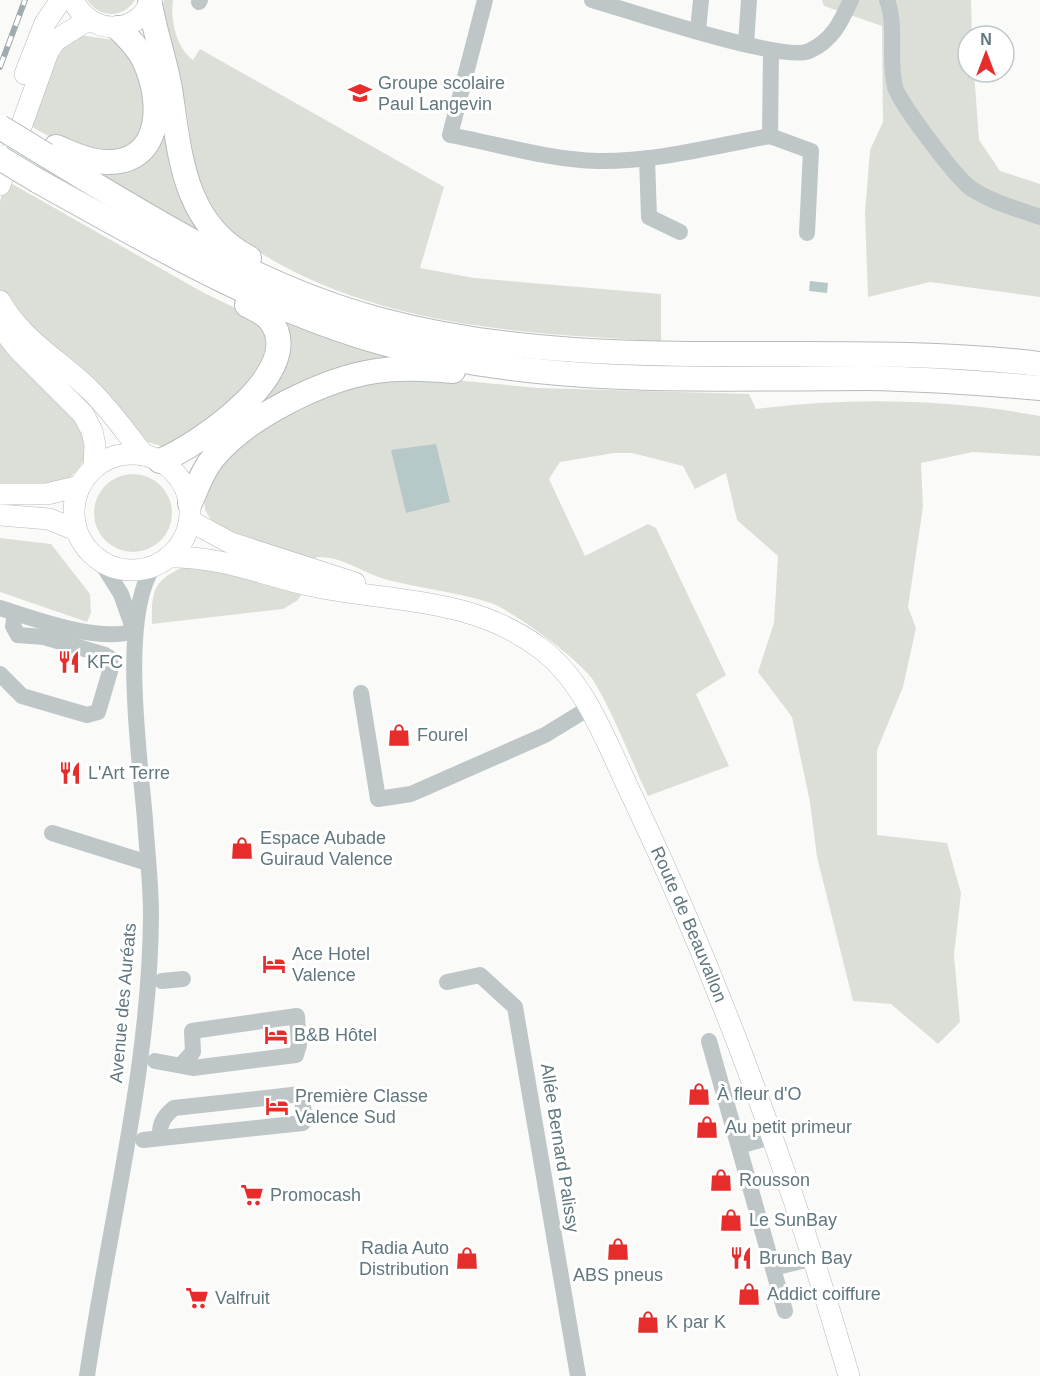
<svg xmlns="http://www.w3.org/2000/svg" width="1040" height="1376" viewBox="0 0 1040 1376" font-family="Arial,sans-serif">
  <rect width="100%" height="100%" fill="#fafaf8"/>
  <g fill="#dcdfd7">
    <path d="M87,0H135C123,19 100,18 87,0Z"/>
    <path d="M164,0H173C170,19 176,47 193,60L200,49L444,187L420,268L474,278L661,294V341C533,334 401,328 285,267C257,252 228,234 212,206C191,171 192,135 184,97C178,66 156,31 164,0Z"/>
    <path d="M822,0H971L972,36H968V72H974L979,140L1000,171L1040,184V297L930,282L868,297L865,213L870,150L883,122L882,26L824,6Z"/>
    <path d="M80,35L114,40L133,56L149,106L136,143L115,154L52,138L27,124L60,48Z"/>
    <path d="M163,136L170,138L200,230L198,235L104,178L106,173C133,166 151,163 163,136Z"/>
    <path d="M7,181L204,293L254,317L264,327L269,353L249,385L200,429L168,448L144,441L31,334L0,291V201Z"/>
    <path d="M283,320L399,355L270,405L261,397L282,336Z"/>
    <path d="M0,334C22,360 77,412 86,442C91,459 74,474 63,484L0,486Z"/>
    <path d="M422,377L538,388L749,394L756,409C849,397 947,399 1040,416V456L973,452L921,463L923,507L908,607L916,628L903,687L877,750V835L947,843L961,893L954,955L960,1022L938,1044L891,1004L853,1001L817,857L810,802L792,717L758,672L774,623L778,556L737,520L726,473L695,489L683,466L632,453H614L560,462L549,479L585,556L648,524L656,528L726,675L696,694L729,766L648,796C630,758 615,716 593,680C580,660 513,611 491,603C457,592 422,589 388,580C363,574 336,551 310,559L222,528L211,520L205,510L204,495L228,451L261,430L351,385Z"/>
    <circle cx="133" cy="513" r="39"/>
    <path d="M0,538L51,544L90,594L91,613L87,622L0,592Z"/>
    <path d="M189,565L304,590L298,600L283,609L152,624C151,588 154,579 189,565Z"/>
  </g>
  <g fill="#b6c8c8">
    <path d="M810,281L828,283L827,293L809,291Z"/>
    <path d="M436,444L450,502L406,513L391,450Z"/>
  </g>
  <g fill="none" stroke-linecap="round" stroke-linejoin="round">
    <g stroke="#b2babd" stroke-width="22">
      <g id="major">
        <path d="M73,0C88,34 137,38 151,0"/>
        <path d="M25,74L45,23L61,0"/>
        <path d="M0,185L48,52L56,40L88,20"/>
        <path d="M0,301C20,339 61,361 90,390C110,409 126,433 144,455"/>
        <path d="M0,326L18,349L83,414L92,431L95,445L94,468"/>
        <circle cx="132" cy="512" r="58"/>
        <path d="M0,494H47L80,486"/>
        <path d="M0,515L49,519L76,530"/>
        <path d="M190,521L231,543L355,583"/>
        <path id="s1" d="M169,557C219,556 261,574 308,585C389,603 469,595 540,648C587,683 608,747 633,798C722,985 791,1177 849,1376"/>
      </g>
    </g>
    <g stroke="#b4bbbd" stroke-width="26">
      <g id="highway">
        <path d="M150,4C155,33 165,60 170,89C180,154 183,224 249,258"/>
        <path d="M56,147C69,152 82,159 96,161C162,171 165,104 144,60C138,47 128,38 118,28"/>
        <path d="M46,155C154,220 259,288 381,320C597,378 821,338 1040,364"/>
        <path d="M38,181C150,243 259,308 383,343C540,387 706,378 867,378C925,379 983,383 1040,388"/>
        <path d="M160,461C197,446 310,370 270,320C264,313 255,309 247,305"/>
        <path d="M190,503C197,488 202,471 213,458C246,417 324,379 376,371C401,367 428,369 453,371"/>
      </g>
    </g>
    <g stroke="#bec6c8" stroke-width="16">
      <path d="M485,0L450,135C498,144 549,160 598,161C656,162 714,146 770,136L771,51"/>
      <path d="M592,0C627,10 783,63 809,51C832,41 841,22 851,0"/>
      <path d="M887,0C897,26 888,59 895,87C899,102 958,181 972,189C992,202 1017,209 1040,217"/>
      <path d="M199,2L200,0"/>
      <path d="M698,30L701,0"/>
      <path d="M746,44L749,0"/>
      <path d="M770,136L811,151L807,233"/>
      <path d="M647,158L649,217L680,232"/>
      <path d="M101,562L121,594L132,625"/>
      <path d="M0,608C35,619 99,643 134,631"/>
      <path d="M0,674L22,696L87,715L98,712L111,668L110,658L105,655L44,637L18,635L13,626L15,613"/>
      <path d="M361,693L378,799L411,794L545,735L589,708"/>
      <path d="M52,833L148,863"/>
      <path d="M162,981L183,979"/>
      <path d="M447,982L480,975L515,1007L578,1376"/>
      <path d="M709,1041L785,1311"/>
      <path d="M155,1061L193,1068L296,1055L299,1045L297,1016L192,1031L193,1052L181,1065"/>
      <path d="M143,1140L303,1123L304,1112L301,1094L174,1108C163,1117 159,1124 160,1138"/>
      <path d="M739,1146L774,1136"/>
      <path d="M773,1268L814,1258"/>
      <path d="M87,1376C109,1223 150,1070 151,915C151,883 147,851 145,820C140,758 119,615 154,566"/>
    </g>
    <use href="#major" stroke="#fff" stroke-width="21"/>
    <use href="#highway" stroke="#fff" stroke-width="24"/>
    <g stroke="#a0abaf" stroke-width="6">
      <path id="rail" d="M0,67L25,0"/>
    </g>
    <use href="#rail" stroke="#fff" stroke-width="4" stroke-dasharray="11" stroke-linecap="butt"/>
    <g stroke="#b4bbbd" stroke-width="26" stroke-linecap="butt">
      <g id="highway-bridge">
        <path d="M0,127L46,155"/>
        <path d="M0,158L38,181"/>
      </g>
    </g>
    <use href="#highway-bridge" stroke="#fff" stroke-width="24"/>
  </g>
  <defs>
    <g id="school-bare" transform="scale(1.8)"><path d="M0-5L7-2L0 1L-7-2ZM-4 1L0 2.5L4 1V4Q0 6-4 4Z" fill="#e62d2c" stroke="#fff" stroke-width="2.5" paint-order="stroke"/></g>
    <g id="restaurant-bare" transform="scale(1.8)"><path d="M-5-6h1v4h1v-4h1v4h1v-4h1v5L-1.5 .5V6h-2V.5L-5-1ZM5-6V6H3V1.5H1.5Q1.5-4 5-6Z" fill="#e62d2c" stroke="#fff" stroke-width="2.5" paint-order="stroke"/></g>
    <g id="shop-bare" transform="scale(1.8)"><path d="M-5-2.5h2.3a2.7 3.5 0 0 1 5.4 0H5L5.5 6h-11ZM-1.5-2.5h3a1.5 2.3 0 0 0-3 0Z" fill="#e62d2c" stroke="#fff" stroke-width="2.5" paint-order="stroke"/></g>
    <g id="hotel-bare" transform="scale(1.8)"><path d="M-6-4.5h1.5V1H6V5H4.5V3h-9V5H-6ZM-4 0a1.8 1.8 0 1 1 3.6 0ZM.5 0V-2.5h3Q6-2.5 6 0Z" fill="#e62d2c" stroke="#fff" stroke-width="2.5" paint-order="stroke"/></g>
    <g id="supermarket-bare" transform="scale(1.8)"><path d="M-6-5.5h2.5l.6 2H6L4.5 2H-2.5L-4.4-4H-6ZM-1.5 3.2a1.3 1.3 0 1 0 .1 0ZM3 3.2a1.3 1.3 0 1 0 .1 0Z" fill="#e62d2c" stroke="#fff" stroke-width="2.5" paint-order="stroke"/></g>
  </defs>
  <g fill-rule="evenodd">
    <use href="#school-bare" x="360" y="93"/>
    <use href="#restaurant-bare" x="69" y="662"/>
    <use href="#shop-bare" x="399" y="735"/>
    <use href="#restaurant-bare" x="70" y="773"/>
    <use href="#shop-bare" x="242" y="848"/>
    <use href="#hotel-bare" x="274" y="964"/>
    <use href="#hotel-bare" x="276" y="1035"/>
    <use href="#shop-bare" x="699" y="1094"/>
    <use href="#hotel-bare" x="277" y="1106"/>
    <use href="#shop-bare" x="707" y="1127"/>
    <use href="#shop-bare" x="721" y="1180"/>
    <use href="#supermarket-bare" x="252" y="1195"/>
    <use href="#shop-bare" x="731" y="1220"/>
    <use href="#shop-bare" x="618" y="1249"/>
    <use href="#shop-bare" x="467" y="1258"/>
    <use href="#restaurant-bare" x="741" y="1258"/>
    <use href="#shop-bare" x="749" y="1294"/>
    <use href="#supermarket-bare" x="197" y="1298"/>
    <use href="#shop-bare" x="648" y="1322"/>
  </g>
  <g text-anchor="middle" stroke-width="6" stroke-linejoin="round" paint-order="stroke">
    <g font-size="18" fill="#60777d" stroke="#fff" text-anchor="start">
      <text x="378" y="89">Groupe scolaire<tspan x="378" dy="21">Paul Langevin</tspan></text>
      <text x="87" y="668">KFC</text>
      <text x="417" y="741">Fourel</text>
      <text x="88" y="779">L'Art Terre</text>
      <text x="260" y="844">Espace Aubade<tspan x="260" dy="21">Guiraud Valence</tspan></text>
      <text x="292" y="960">Ace Hotel<tspan x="292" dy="21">Valence</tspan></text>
      <text x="294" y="1041">B&amp;B Hôtel</text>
      <text x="717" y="1100">À fleur d'O</text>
      <text x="295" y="1102">Première Classe<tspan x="295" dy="21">Valence Sud</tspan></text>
      <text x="725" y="1133">Au petit primeur</text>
      <text x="739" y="1186">Rousson</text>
      <text x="270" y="1201">Promocash</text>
      <text x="749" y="1226">Le SunBay</text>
      <text x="449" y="1254" text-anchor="end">Radia Auto<tspan x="449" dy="21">Distribution</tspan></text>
      <text x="759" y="1264">Brunch Bay</text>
      <text x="618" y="1281" text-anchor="middle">ABS pneus</text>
      <text x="767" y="1300">Addict coiffure</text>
      <text x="215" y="1304">Valfruit</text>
      <text x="666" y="1328">K par K</text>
    </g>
    <g font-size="18" fill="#60777d" stroke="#fff">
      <text dy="6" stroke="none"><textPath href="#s1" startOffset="702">Route de Beauvallon</textPath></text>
      <text transform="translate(123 1003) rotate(-85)" y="6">Avenue des Auréats</text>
      <text transform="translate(560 1148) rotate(81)" y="6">Allée Bernard Palissy</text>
    </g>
  </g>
  <g transform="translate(986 54)"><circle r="28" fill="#ffffff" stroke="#bfc9cb" stroke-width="1.5"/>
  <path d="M0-4.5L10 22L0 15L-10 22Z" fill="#e62d2c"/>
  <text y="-9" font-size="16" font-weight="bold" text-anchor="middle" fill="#60777d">N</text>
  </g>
</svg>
